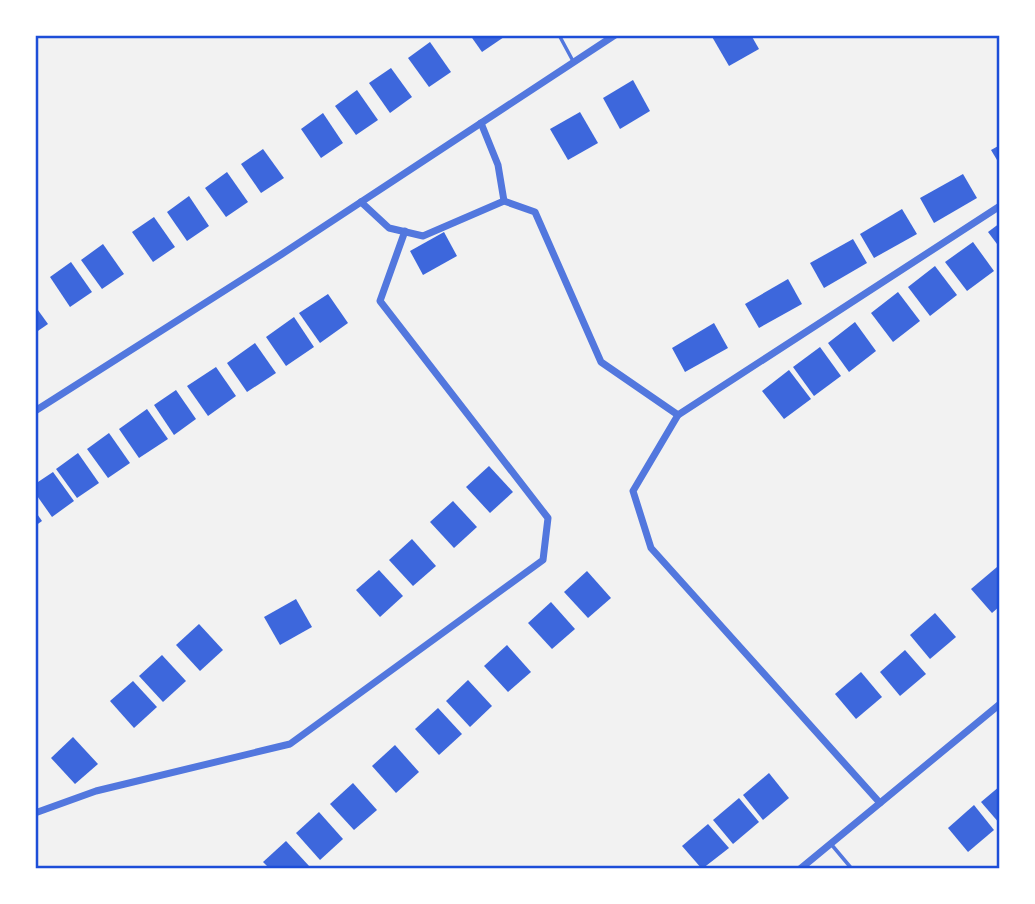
<svg xmlns="http://www.w3.org/2000/svg" width="1035" height="904" viewBox="0 0 1035 904" font-family="Arial,sans-serif">
  <rect width="100%" height="100%" fill="#f2f2f2"/>
  <g fill="#3d67dc">
    <path d="M470,35H503L504,37L482,52Z"/>
    <path d="M711,35H751L759,49L729,66Z"/>
    <path d="M430,42L451,72L429,87L408,58Z"/>
    <path d="M391,68L412,97L390,113L369,83Z"/>
    <path d="M633,80L650,111L620,129L603,98Z"/>
    <path d="M357,90L378,120L356,135L335,106Z"/>
    <path d="M580,112L598,143L568,160L550,129Z"/>
    <path d="M323,113L343,143L321,158L301,129Z"/>
    <path d="M1000,145V165L991,150Z"/>
    <path d="M263,149L284,178L261,193L241,164Z"/>
    <path d="M227,172L248,202L226,217L205,188Z"/>
    <path d="M963,174L977,198L934,223L920,198Z"/>
    <path d="M189,196L209,226L187,241L167,212Z"/>
    <path d="M902,209L917,234L874,258L860,234Z"/>
    <path d="M154,217L175,247L153,262L132,232Z"/>
    <path d="M1000,223V248L988,232Z"/>
    <path d="M444,232L457,256L423,275L410,251Z"/>
    <path d="M853,239L867,263L824,288L810,263Z"/>
    <path d="M973,242L994,271L967,291L945,262Z"/>
    <path d="M103,244L124,274L102,289L81,260Z"/>
    <path d="M71,262L92,292L70,307L50,277Z"/>
    <path d="M935,266L957,295L930,316L908,287Z"/>
    <path d="M788,279L802,304L759,328L745,304Z"/>
    <path d="M898,292L920,321L893,342L871,313Z"/>
    <path d="M328,294L348,323L320,343L299,313Z"/>
    <path d="M35,306L48,324L35,333Z"/>
    <path d="M294,317L314,347L286,366L266,337Z"/>
    <path d="M855,322L876,351L849,372L828,343Z"/>
    <path d="M714,323L728,348L685,372L672,348Z"/>
    <path d="M255,343L276,373L247,392L227,363Z"/>
    <path d="M820,347L841,376L814,396L793,367Z"/>
    <path d="M216,367L236,396L208,416L187,386Z"/>
    <path d="M789,370L811,399L784,419L762,391Z"/>
    <path d="M176,390L196,419L174,435L154,405Z"/>
    <path d="M147,409L168,439L139,458L119,429Z"/>
    <path d="M109,433L130,463L108,478L87,449Z"/>
    <path d="M78,453L99,483L77,498L56,469Z"/>
    <path d="M489,466L513,492L490,513L466,487Z"/>
    <path d="M53,472L74,501L52,517L35,493V484Z"/>
    <path d="M453,501L477,527L454,548L430,522Z"/>
    <path d="M35,511L42,521L35,526Z"/>
    <path d="M412,539L436,566L413,586L389,560Z"/>
    <path d="M997,567L1000,570V606L992,613L971,589Z"/>
    <path d="M379,570L403,596L380,617L356,590Z"/>
    <path d="M587,571L611,598L588,618L564,592Z"/>
    <path d="M296,599L312,627L280,645L264,617Z"/>
    <path d="M551,602L575,629L552,649L528,623Z"/>
    <path d="M935,613L956,637L930,659L910,635Z"/>
    <path d="M199,624L223,650L200,671L176,645Z"/>
    <path d="M507,645L531,672L508,692L484,666Z"/>
    <path d="M905,650L926,674L900,696L880,672Z"/>
    <path d="M162,655L186,681L163,702L139,676Z"/>
    <path d="M861,672L882,697L856,719L835,694Z"/>
    <path d="M468,680L492,706L470,727L446,701Z"/>
    <path d="M133,681L157,707L134,728L110,701Z"/>
    <path d="M438,708L462,734L439,755L415,729Z"/>
    <path d="M73,737L98,764L75,784L51,758Z"/>
    <path d="M395,745L419,772L396,793L372,766Z"/>
    <path d="M769,773L789,798L763,820L743,795Z"/>
    <path d="M353,783L377,810L354,830L330,804Z"/>
    <path d="M1000,786V824L981,802Z"/>
    <path d="M739,798L759,822L733,844L713,820Z"/>
    <path d="M974,805L994,830L968,852L948,828Z"/>
    <path d="M319,812L343,839L320,860L296,833Z"/>
    <path d="M708,824L729,848L702,869L682,846Z"/>
    <path d="M286,841L310,867L308,869H270L263,862Z"/>
  </g>
  <g fill="none" stroke-linecap="round" stroke-linejoin="round">
    <g stroke="#5277de" stroke-width="3.5">
      <path d="M559,35L573,61"/>
      <path d="M831,844L852,869"/>
    </g>
    <g stroke="#5277de" stroke-width="7">
      <path d="M481,123L498,165L504,201"/>
      <path d="M361,202L389,228L423,236L504,201L535,212L601,362L678,415"/>
      <path d="M35,411L282,254L615,35"/>
      <path d="M880,803L651,548L633,491L678,415L1000,206"/>
      <path d="M35,813L96,791L290,744L543,560L548,518L380,301L405,231"/>
      <path d="M800,869L1000,704"/>
    </g>
  </g>
  <rect width="1035" height="904" fill="none" stroke="#ffffff" stroke-width="74"/>
  <rect x="37" y="37" width="961" height="830" fill="none" stroke="#1d4ed8" stroke-width="2.5"/>
</svg>
